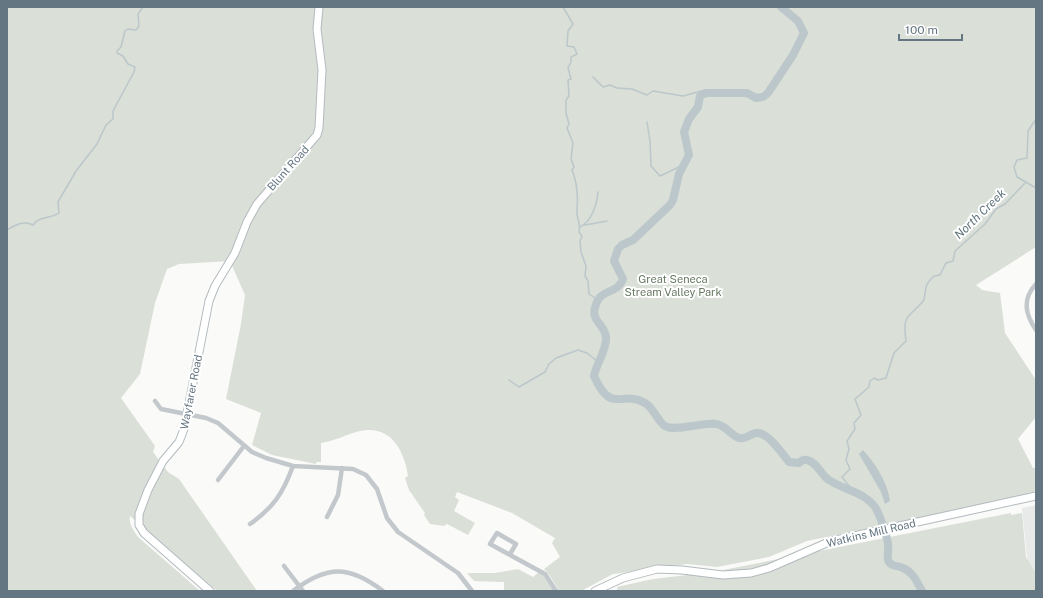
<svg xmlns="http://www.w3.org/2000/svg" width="1043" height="598" viewBox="0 0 1043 598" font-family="'Public Sans',sans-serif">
  <rect width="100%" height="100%" fill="#fafaf8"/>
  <path fill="#e8e9e9" d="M1036,505V591H1021L1028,567L1022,508Z"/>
  <g fill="#dadfd7">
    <path d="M7,7H1036V247L976,285L982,290L1000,293L1005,333L1036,380V417L1018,439L1033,468H1036V491L1021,496V497L807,541L769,557L717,567L687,564L613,574L581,591H559L550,576L544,569L560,557L552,543L555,538L512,513L457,492L455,497L459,500L454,511L475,523L468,535L447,524L444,526L430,524L424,515L425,513L409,490L405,478L408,476C404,450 391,425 360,431C347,434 335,441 321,443V462H316V464L272,455L252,445L261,413L226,399L241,324L245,295L230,261L179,264L167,269L155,303L140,374L121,398L155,446L153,452L168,472L179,479L257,591H217L130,516C128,523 134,531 138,537L200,591H7Z"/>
    <path d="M1011,513V515L1022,513L1026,557L1036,573V591H612L618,589L617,587L653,579L713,572Z"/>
    <path d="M518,569L533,577L539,572L542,574L554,591H504V582L474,581L467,573H495Z"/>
  </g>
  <path fill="#bbc7cb" d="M863,450C875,463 888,483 890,501L885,504L881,492L859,454Z"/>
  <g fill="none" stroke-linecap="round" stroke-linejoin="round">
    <g stroke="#bbc7cb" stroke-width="1.5">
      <path d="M563,7L573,24L568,31L567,46L574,47L577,54L571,57V62L568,68L571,79L568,80L569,96L566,100V113L569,124L567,128L573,143L571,159L574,167L572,170C577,182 578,198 577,210C576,217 581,224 579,232L582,236L580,241L581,252L586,266L585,276L588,281L589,294L598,300"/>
      <path d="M1036,7V14"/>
      <path d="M783,8L785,7"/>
      <path d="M593,77L603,87L610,85L617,88L632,89L647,95L653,91L683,96L705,90L706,93"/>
      <path d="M1036,119L1028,131L1027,158L1017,160L1014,167L1017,177L1036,188"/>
      <path d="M647,122L650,141L651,166L660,176L683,165"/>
      <path d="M585,225L607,221"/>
      <path d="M580,227C592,221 597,204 598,192"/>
      <path d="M7,230C15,225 24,220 33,225C39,216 50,219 59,213L58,202L76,171L97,144L106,125L113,119V111L134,72L135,67L128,64L123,56L117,53V51L121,47L125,31L128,29L136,30L139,26L138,14L143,7"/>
      <path d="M509,380L519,387L545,372L549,364L556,358L578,350L587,353L598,362"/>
      <path d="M854,492L842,477L850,469L846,460L849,449L847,441L855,429L854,423L861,415L855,399L869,387L870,381L874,378L878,380L886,378L894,353L906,341C902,312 909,319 924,300C926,289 924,285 934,276L940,275L946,263L953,261L955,251L985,224L996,209L1005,204L1025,183"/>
    </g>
    <path stroke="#bbc7cb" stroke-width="8" d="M781,7L798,21L804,33L793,55L768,93L763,97L756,98L747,93H706L700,96L698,107L689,119L684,132L689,155L679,174L673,200L670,205L633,240L622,245L618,249L614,261L623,279C618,293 603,290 598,300C587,321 604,322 606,337C607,350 596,364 594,376C612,416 621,389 645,403C654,408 657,421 665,426C675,432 703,422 716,424C726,425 730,435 739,438C745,440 750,434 756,433C767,431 782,453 789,462L799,463C801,461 803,459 807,460C817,462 821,475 829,480C844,490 864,492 875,507C880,515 887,536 888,544C889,549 887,555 888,560C890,567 898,565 903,568C913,572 917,582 922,591"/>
    <g stroke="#b3babf" stroke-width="9">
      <g id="secondary">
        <path d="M210,591L144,533L139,525V514L148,490L163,461L179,442L184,429L209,301L215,286L235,253L247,222L257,204L317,135L319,128L322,70L317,29L319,7"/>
        <path d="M595,591L623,578L657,569L682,570L723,575L751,573L769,568L831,541L1036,496"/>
      </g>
    </g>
    <g stroke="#c3c8cc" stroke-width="4.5">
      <path d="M1036,284C1022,299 1025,314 1036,330"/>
      <path d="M155,401L161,409L206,418L218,423L252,452L266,458L293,466L353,469L366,475L377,489L387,518L398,532L458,573L472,591"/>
      <path d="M218,480L244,446"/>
      <path d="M327,517L338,495L342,468"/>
      <path d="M250,524C274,507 283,493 293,466"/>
      <path d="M510,554L516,544L497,533L490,544L545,574L556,591"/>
      <path d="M284,566L303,591"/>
      <path d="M293,591C327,565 349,565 383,591"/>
    </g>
    <use href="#secondary" stroke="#fff" stroke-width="7"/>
  </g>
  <g text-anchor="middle" stroke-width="4" stroke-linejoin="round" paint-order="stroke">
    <g font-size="11" fill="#657683" stroke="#fff">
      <text transform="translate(288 168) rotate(-48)" y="4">Blunt Road</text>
      <text transform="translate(191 392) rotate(-79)" y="4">Wayfarer Road</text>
      <text transform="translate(871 533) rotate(-13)" y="4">Watkins Mill Road</text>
    </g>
    <g font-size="11" fill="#687a64" stroke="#fff">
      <text x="673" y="283">Great Seneca<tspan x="673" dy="13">Stream Valley Park</tspan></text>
    </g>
    <g font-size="12" font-style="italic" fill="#60757c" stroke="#fff">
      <text transform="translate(980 214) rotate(-44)" y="4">North Creek</text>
    </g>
  </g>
  <rect width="1043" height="598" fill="none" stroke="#657683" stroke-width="16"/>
  <path d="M899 34v6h63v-6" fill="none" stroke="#657683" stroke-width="2"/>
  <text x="905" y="34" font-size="12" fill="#657683" stroke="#ffffff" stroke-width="3" paint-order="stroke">100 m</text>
</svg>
